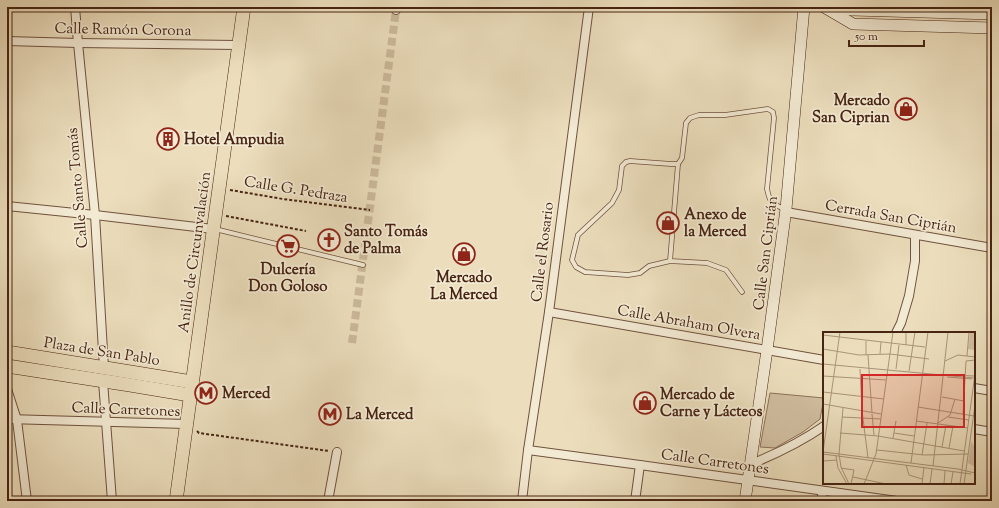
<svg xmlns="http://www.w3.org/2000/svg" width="999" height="508" viewBox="0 0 999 508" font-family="'Sorts Mill Goudy',serif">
  <rect width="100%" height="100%" fill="#ecdebd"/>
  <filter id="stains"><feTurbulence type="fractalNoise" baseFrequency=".005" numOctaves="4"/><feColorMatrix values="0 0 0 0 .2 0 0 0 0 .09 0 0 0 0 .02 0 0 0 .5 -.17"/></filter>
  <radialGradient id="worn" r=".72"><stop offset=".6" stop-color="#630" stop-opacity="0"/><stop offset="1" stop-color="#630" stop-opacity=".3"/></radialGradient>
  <path fill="#d0bea0" stroke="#8c715a" d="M770,393L824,398L820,419L803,432L775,448L760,447Z"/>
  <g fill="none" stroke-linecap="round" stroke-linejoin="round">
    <path stroke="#cbb99b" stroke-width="8" stroke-dasharray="8 4" stroke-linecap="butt" d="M352,343L396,10"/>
    <g stroke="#70523e" stroke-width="5.5">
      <g id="lane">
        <path d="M215,229L363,265"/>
        <path d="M670,261L678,164"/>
        <path d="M742,292L726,270L707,263L670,261L649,266L640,273L628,275L585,272L576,267L572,260L578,235L612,203L619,190L622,166L626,162L630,161L671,164H678L682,158L686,123L690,118L699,115H725L768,109L773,112L774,118L767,189C770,203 771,203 784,209"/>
      </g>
    </g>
    <g stroke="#70523e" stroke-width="10">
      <g id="street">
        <path d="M75,7L78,43L95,215L104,368"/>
        <path d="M396,10V7"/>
        <path d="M7,41L78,43L238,45"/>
        <path d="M7,206L95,215L213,229"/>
        <path d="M786,212L992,248"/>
        <path d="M549,312L824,360"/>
        <path d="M896,333L901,323L909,296L915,261V235"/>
        <path d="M103,381L112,501"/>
        <path d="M974,388L992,391"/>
        <path d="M7,389L17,420L27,501"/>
        <path d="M7,419L186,424"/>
        <path d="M974,429L992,432"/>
        <path d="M528,450L640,465L897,501"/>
        <path d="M751,464C776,454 801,442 824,426"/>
        <path d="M328,501L337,452"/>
        <path d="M522,501L528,450L549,312L589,7"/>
        <path d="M635,501L640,465"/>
        <path d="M821,501L823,491"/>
      </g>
    </g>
    <g stroke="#472413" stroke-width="12">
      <g id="secondary">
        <path d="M824,7L853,24L992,28"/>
        <path d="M828,7L853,10"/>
        <path d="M745,501L767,350L786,209L804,7"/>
      </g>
    </g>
    <g stroke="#472413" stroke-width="14">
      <g id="primary">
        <path d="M7,352L192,382"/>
        <path d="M7,366L130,385L190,395"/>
        <path d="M176,501L244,7"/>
      </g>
    </g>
    <g stroke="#472413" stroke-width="2" stroke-dasharray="3 2" stroke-linecap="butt">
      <path d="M230,190L283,199L370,210"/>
      <path d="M226,216L306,231"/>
      <path d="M197,431L199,433L329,451"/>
    </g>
    <use href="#lane" stroke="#f3ead4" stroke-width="4"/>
    <use href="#street" stroke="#f3ead4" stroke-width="8"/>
    <use href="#secondary" stroke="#f3ead4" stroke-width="11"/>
    <use href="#primary" stroke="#ecdebd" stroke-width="13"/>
    <g stroke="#472413" stroke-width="12" stroke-linecap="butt">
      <path id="secondary-bridge" d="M853,10L992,14"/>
    </g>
    <use href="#secondary-bridge" stroke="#f3ead4" stroke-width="11"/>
  </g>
  <defs>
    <g id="shop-ring" transform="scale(1.15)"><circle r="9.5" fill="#f3ead4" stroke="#8f2418" stroke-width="1.5"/><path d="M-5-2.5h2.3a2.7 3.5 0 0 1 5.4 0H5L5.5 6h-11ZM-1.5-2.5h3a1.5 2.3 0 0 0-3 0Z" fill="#8f2418"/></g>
    <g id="building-ring" transform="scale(1.15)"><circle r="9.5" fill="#f3ead4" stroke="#8f2418" stroke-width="1.5"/><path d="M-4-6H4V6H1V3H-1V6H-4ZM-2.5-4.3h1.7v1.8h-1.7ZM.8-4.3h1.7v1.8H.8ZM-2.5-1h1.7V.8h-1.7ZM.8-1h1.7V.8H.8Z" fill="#8f2418"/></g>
    <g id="church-ring" transform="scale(1.15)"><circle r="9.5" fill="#f3ead4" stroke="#8f2418" stroke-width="1.5"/><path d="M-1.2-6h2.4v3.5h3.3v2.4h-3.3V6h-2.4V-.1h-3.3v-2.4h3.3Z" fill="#8f2418"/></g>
    <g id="supermarket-ring" transform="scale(1.15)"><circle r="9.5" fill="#f3ead4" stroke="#8f2418" stroke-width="1.5"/><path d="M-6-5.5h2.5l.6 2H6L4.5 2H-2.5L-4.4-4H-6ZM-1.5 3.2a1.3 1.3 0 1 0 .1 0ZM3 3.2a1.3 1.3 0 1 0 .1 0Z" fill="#8f2418"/></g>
    <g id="metro-ring" transform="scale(1.15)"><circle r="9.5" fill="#f3ead4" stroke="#8f2418" stroke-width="1.5"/><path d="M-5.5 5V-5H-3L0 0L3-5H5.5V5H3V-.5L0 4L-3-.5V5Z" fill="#8f2418"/></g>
  </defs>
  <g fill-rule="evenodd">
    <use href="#shop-ring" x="906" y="109"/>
    <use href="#building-ring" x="168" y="139"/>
    <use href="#shop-ring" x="668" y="223"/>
    <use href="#church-ring" x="329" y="240"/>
    <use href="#supermarket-ring" x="288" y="246"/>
    <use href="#shop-ring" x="464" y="254"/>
    <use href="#metro-ring" x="206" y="393"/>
    <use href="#shop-ring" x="645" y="403"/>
    <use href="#metro-ring" x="330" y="414"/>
  </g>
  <g text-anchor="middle" stroke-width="3.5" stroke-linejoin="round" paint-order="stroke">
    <g font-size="15" fill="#472413" stroke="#f3ead4">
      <text transform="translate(123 29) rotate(1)" y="5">Calle Ramón Corona</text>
      <text transform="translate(77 188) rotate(-95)" y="5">Calle Santo Tomás</text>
      <text transform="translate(296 189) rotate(9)" y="5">Calle G. Pedraza</text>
      <text transform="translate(891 216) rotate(10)" y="5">Cerrada San Ciprián</text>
      <text transform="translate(194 252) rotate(-82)" y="5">Anillo de Circunvalación</text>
      <text transform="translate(542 252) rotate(-83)" y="5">Calle el Rosario</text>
      <text transform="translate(765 253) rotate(-83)" y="5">Calle San Ciprián</text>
      <text transform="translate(689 322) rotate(10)" y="5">Calle Abraham Olvera</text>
      <text transform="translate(102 351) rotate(9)" y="5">Plaza de San Pablo</text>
      <text transform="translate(126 409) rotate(2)" y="5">Calle Carretones</text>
      <text transform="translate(715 461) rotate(8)" y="5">Calle Carretones</text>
    </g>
    <g font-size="15" font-weight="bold" fill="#472413" stroke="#f3ead4" text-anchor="start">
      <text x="890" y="105" text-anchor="end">Mercado<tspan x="890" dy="17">San Ciprian</tspan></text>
      <text x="184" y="144">Hotel Ampudia</text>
      <text x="684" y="219">Anexo de<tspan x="684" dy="17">la Merced</tspan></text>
      <text x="344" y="236">Santo Tomás<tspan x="344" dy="17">de Palma</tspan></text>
      <text x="288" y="274" text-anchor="middle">Dulcería<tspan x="288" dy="17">Don Goloso</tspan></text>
      <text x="464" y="282" text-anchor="middle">Mercado<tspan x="464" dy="17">La Merced</tspan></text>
      <text x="222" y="398">Merced</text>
      <text x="660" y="399">Mercado de<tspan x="660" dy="17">Carne y Lácteos</tspan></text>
      <text x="346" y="419">La Merced</text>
    </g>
  </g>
  <g transform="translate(823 332)">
    <rect width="152" height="152" fill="#ecdebd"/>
    <path d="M147,0H152V18L145,17ZM148,109L152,116V135L145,131Z" fill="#d0bea0"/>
    <path fill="none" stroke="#aa9479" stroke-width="1" d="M0,3L102,15M83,13V0M0,17L36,23L67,22L106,27M57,22L58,10M43,23V9M45,23L49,81M144,24L146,0M122,29L135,23L152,25M0,32L151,46M37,37L39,79L45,126M73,37L76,13M86,39L92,0M129,43L152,44M0,44L63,48M124,45L149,47M0,60L61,67M119,65L141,69M0,72L58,82M95,75L151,84M20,76L16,122L18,135L26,152M49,82L51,103M140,83L143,29L152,28M19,85L58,87M125,85L146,88M93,89L145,96M115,91L127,83L132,67M17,101L55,104L141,119M71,101L91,104M70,106L73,89M119,115L123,93M126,116L130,94M54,118L101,123L145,122M0,120L17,0M0,120L135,137L152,141M0,122L148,142M99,123L104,91M13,124L15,136L24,152M0,129L14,128M88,131L105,0M83,133L86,143L99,147M110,134L125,0M18,136L31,138L28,152M30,145L63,152M41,152L53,122L70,0M99,152L101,135M107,152L109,137M121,152L122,139M128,152L130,140M137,152L152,42M141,152L152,73"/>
    <path fill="#d62828" fill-opacity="0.15" stroke="#d62828" stroke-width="2" d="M39,43H141V95H39Z"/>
    <rect width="152" height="152" fill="none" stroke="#472413" stroke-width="2"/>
  </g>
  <rect width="999" height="508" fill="none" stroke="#ecdebd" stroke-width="24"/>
  <rect x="8" y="8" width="983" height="492" fill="none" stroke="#472413" stroke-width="2"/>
  <rect x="12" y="12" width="975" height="484" fill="none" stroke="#472413"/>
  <path d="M849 40v6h75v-6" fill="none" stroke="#472413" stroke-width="2"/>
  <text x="855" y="40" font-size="12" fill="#472413" stroke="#f3ead4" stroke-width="3" paint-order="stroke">50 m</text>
  <rect width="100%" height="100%" filter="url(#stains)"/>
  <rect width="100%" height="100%" fill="url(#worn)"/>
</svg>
